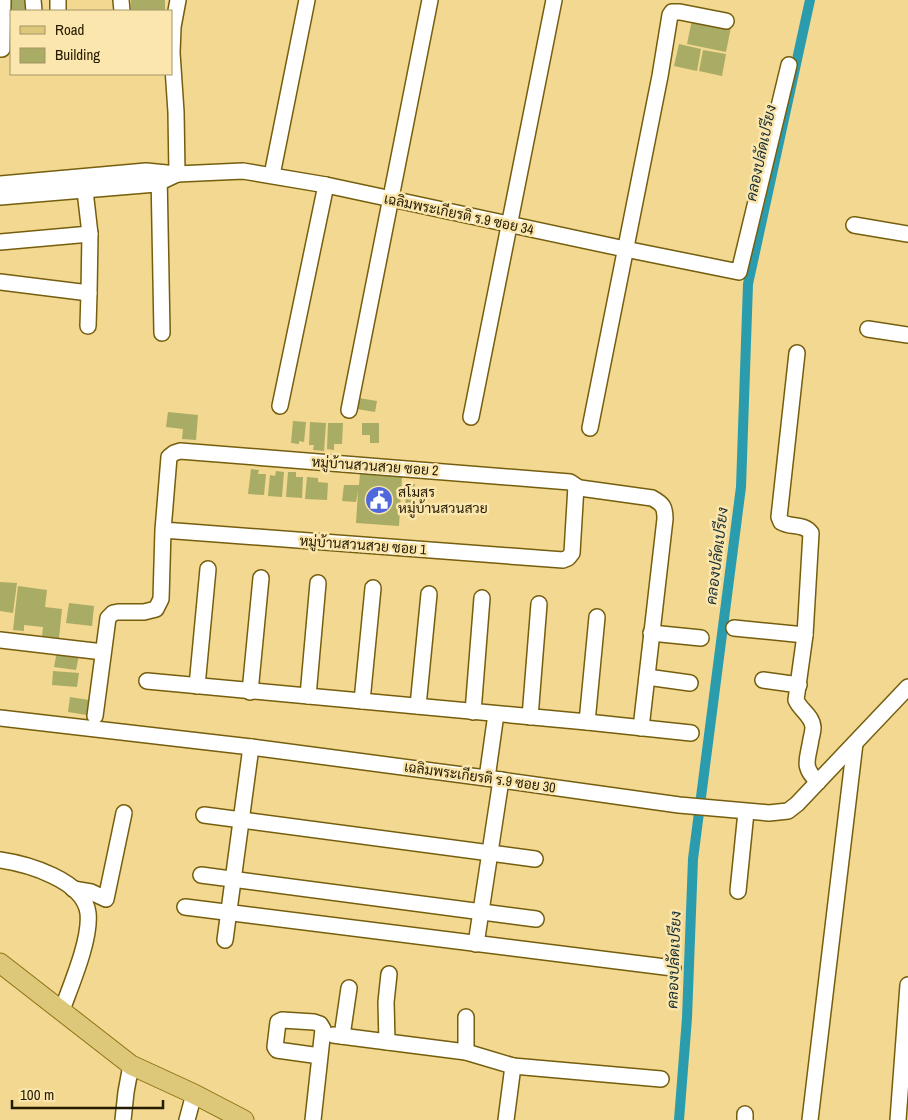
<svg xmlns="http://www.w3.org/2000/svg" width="908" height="1120" viewBox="0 0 908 1120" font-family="'Archivo Narrow',Sarabun,sans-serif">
  <rect width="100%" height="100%" fill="#f2d890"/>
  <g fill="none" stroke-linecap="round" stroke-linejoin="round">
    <path stroke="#2b9cae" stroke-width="10" d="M679,1120L687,1018L693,859L741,487L748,284L810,0"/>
  </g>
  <g fill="#a9ac64">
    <rect x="10" y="0" width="15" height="11"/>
    <rect x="131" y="0" width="34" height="11"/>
    <path d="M692,20L731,27L726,52L687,44Z"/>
    <path d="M679,44L701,49L697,71L674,66Z"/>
    <path d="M703,50L726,54L722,76L699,71Z"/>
    <path d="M353,397L377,401L375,412L351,408Z"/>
    <path d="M168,412L198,415L196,440L182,439L183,429L166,427Z"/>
    <path d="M293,421L306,422L304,442L299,441V444L291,443Z"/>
    <path d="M310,422L326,423L324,451L313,450L314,445H309Z"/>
    <path d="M328,423H343L342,444H334V450L327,449Z"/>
    <path d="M362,423H379V443H370V435H362Z"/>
    <path d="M251,469L259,470L258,474H266L264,495L248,494Z"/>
    <path d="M276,471L284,472L282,497L268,496L270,475L275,476Z"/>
    <path d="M288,472H296V477H303L302,498L286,497Z"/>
    <path d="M360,474L402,477L399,526L356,523L358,491L356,502L342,501L344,485H359Z"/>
    <path d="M307,477L318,478V482L328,483L327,500L305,499Z"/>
    <path d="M407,483L415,484L414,489H422L420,508L405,507Z"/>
    <path d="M0,582L17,583L13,613L0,611Z"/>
    <path d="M18,586L47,590L45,607L62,609L59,638L42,636L43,627L24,625V631L13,630Z"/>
    <path d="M69,603L94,606L92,626L66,623Z"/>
    <path d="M57,651L79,655L76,670L54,667Z"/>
    <path d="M53,671L79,673L77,687L52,685Z"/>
    <path d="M70,697L89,700L87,715L68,712Z"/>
  </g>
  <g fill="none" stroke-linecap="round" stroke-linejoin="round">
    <g stroke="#755e0e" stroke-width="18">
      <g id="minor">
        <path d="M33,0L34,11"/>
        <path d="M58,0V11"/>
        <path d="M121,0L122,11"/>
        <path d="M0,49H2L3,0"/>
        <path d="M159,173L162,333"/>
        <path d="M177,174L176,112L172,53L173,27L178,0"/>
        <path d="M272,175L307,0"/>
        <path d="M0,184L146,171L177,174L243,171L326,185L625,249L739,272L789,65"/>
        <path d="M0,197L156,184L177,174"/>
        <path d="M854,225L908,234"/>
        <path d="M0,242L90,234L84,182"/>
        <path d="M0,282L89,293L90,234"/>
        <path d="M88,326L89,293"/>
        <path d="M868,329L908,335"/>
        <path d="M797,353L779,517L781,522C791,528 804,523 811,533L805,635L796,700C800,710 812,715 813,727C813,730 812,735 811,739C808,760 801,766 818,782"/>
        <path d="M280,406L326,185"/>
        <path d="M349,410L430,0"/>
        <path d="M471,417L554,0"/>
        <path d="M590,428L660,76L670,15L672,12H680L726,21"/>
        <path d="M576,489L580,488L652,498C663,504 665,507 665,519L641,728"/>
        <path d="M734,628L805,635"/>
        <path d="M651,633L701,638"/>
        <path d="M0,640L103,652"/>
        <path d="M647,677L690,683"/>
        <path d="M763,680L799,685"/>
        <path d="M147,681L587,722L691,733"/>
        <path d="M197,686L208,569"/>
        <path d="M250,692L261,578"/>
        <path d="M308,696L318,583"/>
        <path d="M362,701L373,588"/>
        <path d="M418,706L429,594"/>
        <path d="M473,712L482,598"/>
        <path d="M95,716L108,618L113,613L118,612H144L156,609L161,599L163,530L169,457L174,453L180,451L570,482L576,486L572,553L568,558L563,560L163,530"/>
        <path d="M530,717L539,604"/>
        <path d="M0,718L251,747L501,780L679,805L769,813L788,811L797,804L908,687"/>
        <path d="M587,722L597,617"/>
        <path d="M487,778L496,714"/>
        <path d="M204,815L535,859"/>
        <path d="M0,860C27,864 84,880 88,913C91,939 71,985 62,1010"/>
        <path d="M201,875L536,919"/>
        <path d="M73,889L91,892L106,899L124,813"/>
        <path d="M738,891L746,812"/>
        <path d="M185,907L673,968"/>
        <path d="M225,940L251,747"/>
        <path d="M476,944L501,780"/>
        <path d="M333,1035L466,1052L513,1066L661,1079"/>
        <path d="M342,1036L349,988"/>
        <path d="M387,1042L386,1002L389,974"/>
        <path d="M466,1052V1017"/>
        <path d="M123,1120L126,1092L131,1065"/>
        <path d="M187,1120L194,1094"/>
        <path d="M313,1120L323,1029L320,1024L314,1022L282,1020L278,1022L275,1047L277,1050L320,1056"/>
        <path d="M506,1120L513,1066"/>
        <path d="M745,1120V1114"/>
        <path d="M810,1120L855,743"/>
        <path d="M898,1120L908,985"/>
      </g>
    </g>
    <g stroke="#8e7214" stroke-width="21">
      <path id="major" d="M0,963L131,1065L194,1094L244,1120"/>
    </g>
    <use href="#minor" stroke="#fff" stroke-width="15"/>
    <use href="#major" stroke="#ddc779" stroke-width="19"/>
  </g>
  <defs>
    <g id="civic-disc" transform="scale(1.4375)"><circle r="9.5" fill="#4f68dd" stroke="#fbe6ad"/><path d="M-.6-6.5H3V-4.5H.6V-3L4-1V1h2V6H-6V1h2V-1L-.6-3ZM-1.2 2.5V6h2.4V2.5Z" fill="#fff"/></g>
  </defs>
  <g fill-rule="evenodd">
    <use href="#civic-disc" x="379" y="500"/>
  </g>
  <g text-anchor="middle" stroke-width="5" stroke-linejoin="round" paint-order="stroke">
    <g font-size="14" fill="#241b00" stroke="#fbe6ad">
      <text transform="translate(459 214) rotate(12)" y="5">เฉลิมพระเกียรติ ร.9 ซอย 34</text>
      <text transform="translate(375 466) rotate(4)" y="5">หมู่บ้านสวนสวย ซอย 2</text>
      <text transform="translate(363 545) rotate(4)" y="5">หมู่บ้านสวนสวย ซอย 1</text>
      <text transform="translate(480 777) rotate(8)" y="5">เฉลิมพระเกียรติ ร.9 ซอย 30</text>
    </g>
    <g font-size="14" fill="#241b00" stroke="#fbe6ad" text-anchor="start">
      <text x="398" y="497">สโมสร<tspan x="398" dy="16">หมู่บ้านสวนสวย</tspan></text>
    </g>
    <g font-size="15" font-style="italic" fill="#172f33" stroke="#fbe6ad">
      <text transform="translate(761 153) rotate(-78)" y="5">คลองปลัดเปรียง</text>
      <text transform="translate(717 556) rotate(-83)" y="5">คลองปลัดเปรียง</text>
      <text transform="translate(674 960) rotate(-88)" y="5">คลองปลัดเปรียง</text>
    </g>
  </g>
  <rect x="10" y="10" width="162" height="65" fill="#fbe6ad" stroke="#a59568"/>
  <rect x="20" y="26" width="25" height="8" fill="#ddc779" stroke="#a59568"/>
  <text x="55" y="35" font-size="15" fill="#241b00">Road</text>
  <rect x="20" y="48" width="25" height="15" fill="#a9ac64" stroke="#a59568"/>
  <text x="55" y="60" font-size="15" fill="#241b00">Building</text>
  <path d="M12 1100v8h151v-8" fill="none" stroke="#241b00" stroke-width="2.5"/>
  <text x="20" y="1100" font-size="15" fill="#241b00" stroke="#fbe6ad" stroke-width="4" paint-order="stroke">100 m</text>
</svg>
